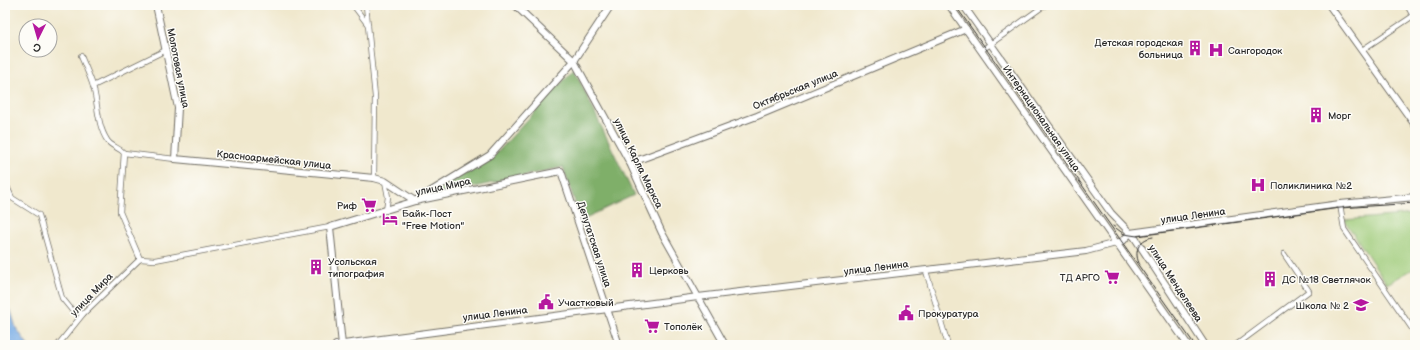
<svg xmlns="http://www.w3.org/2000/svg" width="1420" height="350" viewBox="0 0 1420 350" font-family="'Balsamiq Sans',sans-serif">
  <rect width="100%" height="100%" fill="#fdfcf7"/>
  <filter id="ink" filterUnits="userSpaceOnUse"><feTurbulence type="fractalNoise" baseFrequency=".025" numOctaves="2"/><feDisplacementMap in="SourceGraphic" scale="8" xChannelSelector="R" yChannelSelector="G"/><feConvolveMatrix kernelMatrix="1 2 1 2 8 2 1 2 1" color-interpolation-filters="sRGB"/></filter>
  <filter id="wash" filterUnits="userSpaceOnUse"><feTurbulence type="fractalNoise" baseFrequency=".012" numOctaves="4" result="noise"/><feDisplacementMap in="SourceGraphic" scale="16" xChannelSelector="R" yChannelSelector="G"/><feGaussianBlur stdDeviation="0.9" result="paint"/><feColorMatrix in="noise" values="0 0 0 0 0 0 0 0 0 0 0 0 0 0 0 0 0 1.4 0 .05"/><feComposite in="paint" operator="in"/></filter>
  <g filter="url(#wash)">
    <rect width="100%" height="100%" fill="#f0e8cd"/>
    <path fill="#9fcb79" stroke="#657b52" d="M1415,214V268L1387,284L1344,220Z"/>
    <path fill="#7faf69" stroke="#556d4a" d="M574,69L634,195L581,220L563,167L439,195L437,188L493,157Z"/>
    <path fill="#78ace5" stroke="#526c88" d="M5,301L11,311L16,328L28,345H5Z"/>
  </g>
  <g filter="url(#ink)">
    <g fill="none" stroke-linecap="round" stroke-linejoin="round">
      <g stroke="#706d64" stroke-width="6">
        <g id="street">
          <path d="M353,5L368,25"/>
          <path d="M366,5L375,97L374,178"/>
          <path d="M982,50L1045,5"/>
          <path d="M1362,50L1413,16L1407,5"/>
          <path d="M81,56C85,66 90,76 93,86C98,103 97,125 107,140C111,147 119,147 124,153L120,212L140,259"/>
          <path d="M93,86L166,50"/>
          <path d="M124,153L175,159"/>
          <path d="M385,181L388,197L386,211"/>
          <path d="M5,182L12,198L39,215L62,298L71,309L83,314"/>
          <path d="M1340,204L1344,229L1415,333"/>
          <path d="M140,259L155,260L330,227"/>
          <path d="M926,271L948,345"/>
          <path d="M58,345L83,314L140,259"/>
          <path d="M1236,345L1309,291L1284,254"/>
        </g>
      </g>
      <g stroke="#706d64" stroke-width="8">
        <g id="secondary">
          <path d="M156,5L178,108L175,159L374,178L385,181L415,201L490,155L574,61L611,5"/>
          <path d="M515,5L574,61L630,163L662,233L725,345"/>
          <path d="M949,5L1188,345"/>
          <path d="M963,5L1111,213L1135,238L1205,345"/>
          <path d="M1329,5L1415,125"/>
          <path d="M630,163L757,116L966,29"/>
          <path d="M336,345L698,297L1086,251L1116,243L1123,241L1130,233L1340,204L1415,197"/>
          <path d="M342,345L330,227L415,201L561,171L619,345"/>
        </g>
      </g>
      <use href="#street" stroke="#fff" stroke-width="4.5"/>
      <use href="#secondary" stroke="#fff" stroke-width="6"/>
      <g stroke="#2b2b2b" stroke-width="1">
        <path d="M955,5C1036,118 1114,232 1195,345"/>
        <path d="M1113,226L1124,234L1137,236L1340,208L1415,203"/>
        <path d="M1140,265C1133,253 1138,239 1153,237"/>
      </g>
    </g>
  </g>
  <defs>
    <g id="building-bare" transform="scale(1.2)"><path d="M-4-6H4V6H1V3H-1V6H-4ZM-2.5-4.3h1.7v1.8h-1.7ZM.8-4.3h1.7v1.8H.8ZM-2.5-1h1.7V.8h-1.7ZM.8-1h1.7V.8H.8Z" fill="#b5179e" stroke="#fdfcf7" stroke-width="2.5" paint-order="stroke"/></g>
    <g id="hospital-bare" transform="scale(1.2)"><path d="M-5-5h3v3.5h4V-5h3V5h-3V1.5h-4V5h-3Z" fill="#b5179e" stroke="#fdfcf7" stroke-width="2.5" paint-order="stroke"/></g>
    <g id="supermarket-bare" transform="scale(1.2)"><path d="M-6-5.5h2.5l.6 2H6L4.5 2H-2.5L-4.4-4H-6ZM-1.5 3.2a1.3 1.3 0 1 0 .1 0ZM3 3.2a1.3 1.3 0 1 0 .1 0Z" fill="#b5179e" stroke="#fdfcf7" stroke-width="2.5" paint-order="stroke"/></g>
    <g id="hotel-bare" transform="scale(1.2)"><path d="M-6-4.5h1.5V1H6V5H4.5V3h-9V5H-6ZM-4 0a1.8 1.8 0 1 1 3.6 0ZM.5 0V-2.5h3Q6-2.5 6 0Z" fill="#b5179e" stroke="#fdfcf7" stroke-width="2.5" paint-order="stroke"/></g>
    <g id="civic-bare" transform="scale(1.2)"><path d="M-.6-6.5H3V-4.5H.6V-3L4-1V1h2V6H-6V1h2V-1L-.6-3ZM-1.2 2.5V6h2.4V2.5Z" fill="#b5179e" stroke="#fdfcf7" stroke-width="2.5" paint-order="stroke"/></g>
    <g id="school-bare" transform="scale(1.2)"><path d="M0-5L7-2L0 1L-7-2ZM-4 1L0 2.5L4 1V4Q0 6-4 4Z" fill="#b5179e" stroke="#fdfcf7" stroke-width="2.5" paint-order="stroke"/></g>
  </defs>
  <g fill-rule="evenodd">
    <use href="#building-bare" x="1195" y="48"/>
    <use href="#hospital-bare" x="1216" y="50"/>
    <use href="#building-bare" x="1316" y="115"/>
    <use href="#hospital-bare" x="1258" y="185"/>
    <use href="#supermarket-bare" x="369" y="205"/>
    <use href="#hotel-bare" x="390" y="219"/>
    <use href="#building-bare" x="316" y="267"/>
    <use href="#building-bare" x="637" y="270"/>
    <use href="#supermarket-bare" x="1112" y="277"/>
    <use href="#building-bare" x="1270" y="279"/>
    <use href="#civic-bare" x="546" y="302"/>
    <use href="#school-bare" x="1361" y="305"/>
    <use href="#civic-bare" x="906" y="313"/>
    <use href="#supermarket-bare" x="652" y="326"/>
  </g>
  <g text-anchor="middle" stroke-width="3" stroke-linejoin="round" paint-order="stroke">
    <g font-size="10" fill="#2b2b2b" stroke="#fdfcf7" text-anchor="start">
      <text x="1183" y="46" text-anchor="end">Детская городская<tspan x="1183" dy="12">больница</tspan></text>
      <text x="1228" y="54">Сангородок</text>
      <text x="1328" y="119">Морг</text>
      <text x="1270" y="189">Поликлиника №2</text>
      <text x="357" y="209" text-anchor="end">Риф</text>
      <text x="402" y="217">Байк-Пост<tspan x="402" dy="12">"Free Motion"</tspan></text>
      <text x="328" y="265">Усольская<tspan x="328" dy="12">типография</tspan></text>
      <text x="649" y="274">Церковь</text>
      <text x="1100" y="281" text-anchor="end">ТД АРГО</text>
      <text x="1282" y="283">ДС №18 Светлячок</text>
      <text x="558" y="306">Участковый</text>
      <text x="1349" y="309" text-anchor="end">Школа № 2</text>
      <text x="918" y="317">Прокуратура</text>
      <text x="664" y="330">Тополёк</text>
    </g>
    <g font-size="10" fill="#2b2b2b" stroke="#fdfcf7">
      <text transform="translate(179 68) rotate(79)" y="4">Молотовая улица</text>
      <text transform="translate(795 89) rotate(-22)" y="4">Октябрьская улица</text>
      <text transform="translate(1042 118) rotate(55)" y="4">Интернациональная улица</text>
      <text transform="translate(274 159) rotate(6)" y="4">Красноармейская улица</text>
      <text transform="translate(639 163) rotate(64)" y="4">улица Карла Маркса</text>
      <text transform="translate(443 186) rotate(-12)" y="4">улица Мира</text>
      <text transform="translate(1193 215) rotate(-8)" y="4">улица Ленина</text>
      <text transform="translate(595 244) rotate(72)" y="4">Депутатская улица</text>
      <text transform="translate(876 267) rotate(-7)" y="4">улица Ленина</text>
      <text transform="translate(1176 283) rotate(57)" y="4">улица Менделеева</text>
      <text transform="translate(91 294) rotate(-46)" y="4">улица Мира</text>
      <text transform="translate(495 313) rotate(-7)" y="4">улица Ленина</text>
    </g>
  </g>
  <rect width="1420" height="350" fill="none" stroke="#fdfcf7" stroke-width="20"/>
  <g transform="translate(38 38) rotate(185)"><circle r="19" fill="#fdfcf7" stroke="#a9a8a5"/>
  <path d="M0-3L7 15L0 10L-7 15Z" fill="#b5179e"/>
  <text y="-6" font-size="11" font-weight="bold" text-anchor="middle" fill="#2b2b2b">С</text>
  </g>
</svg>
